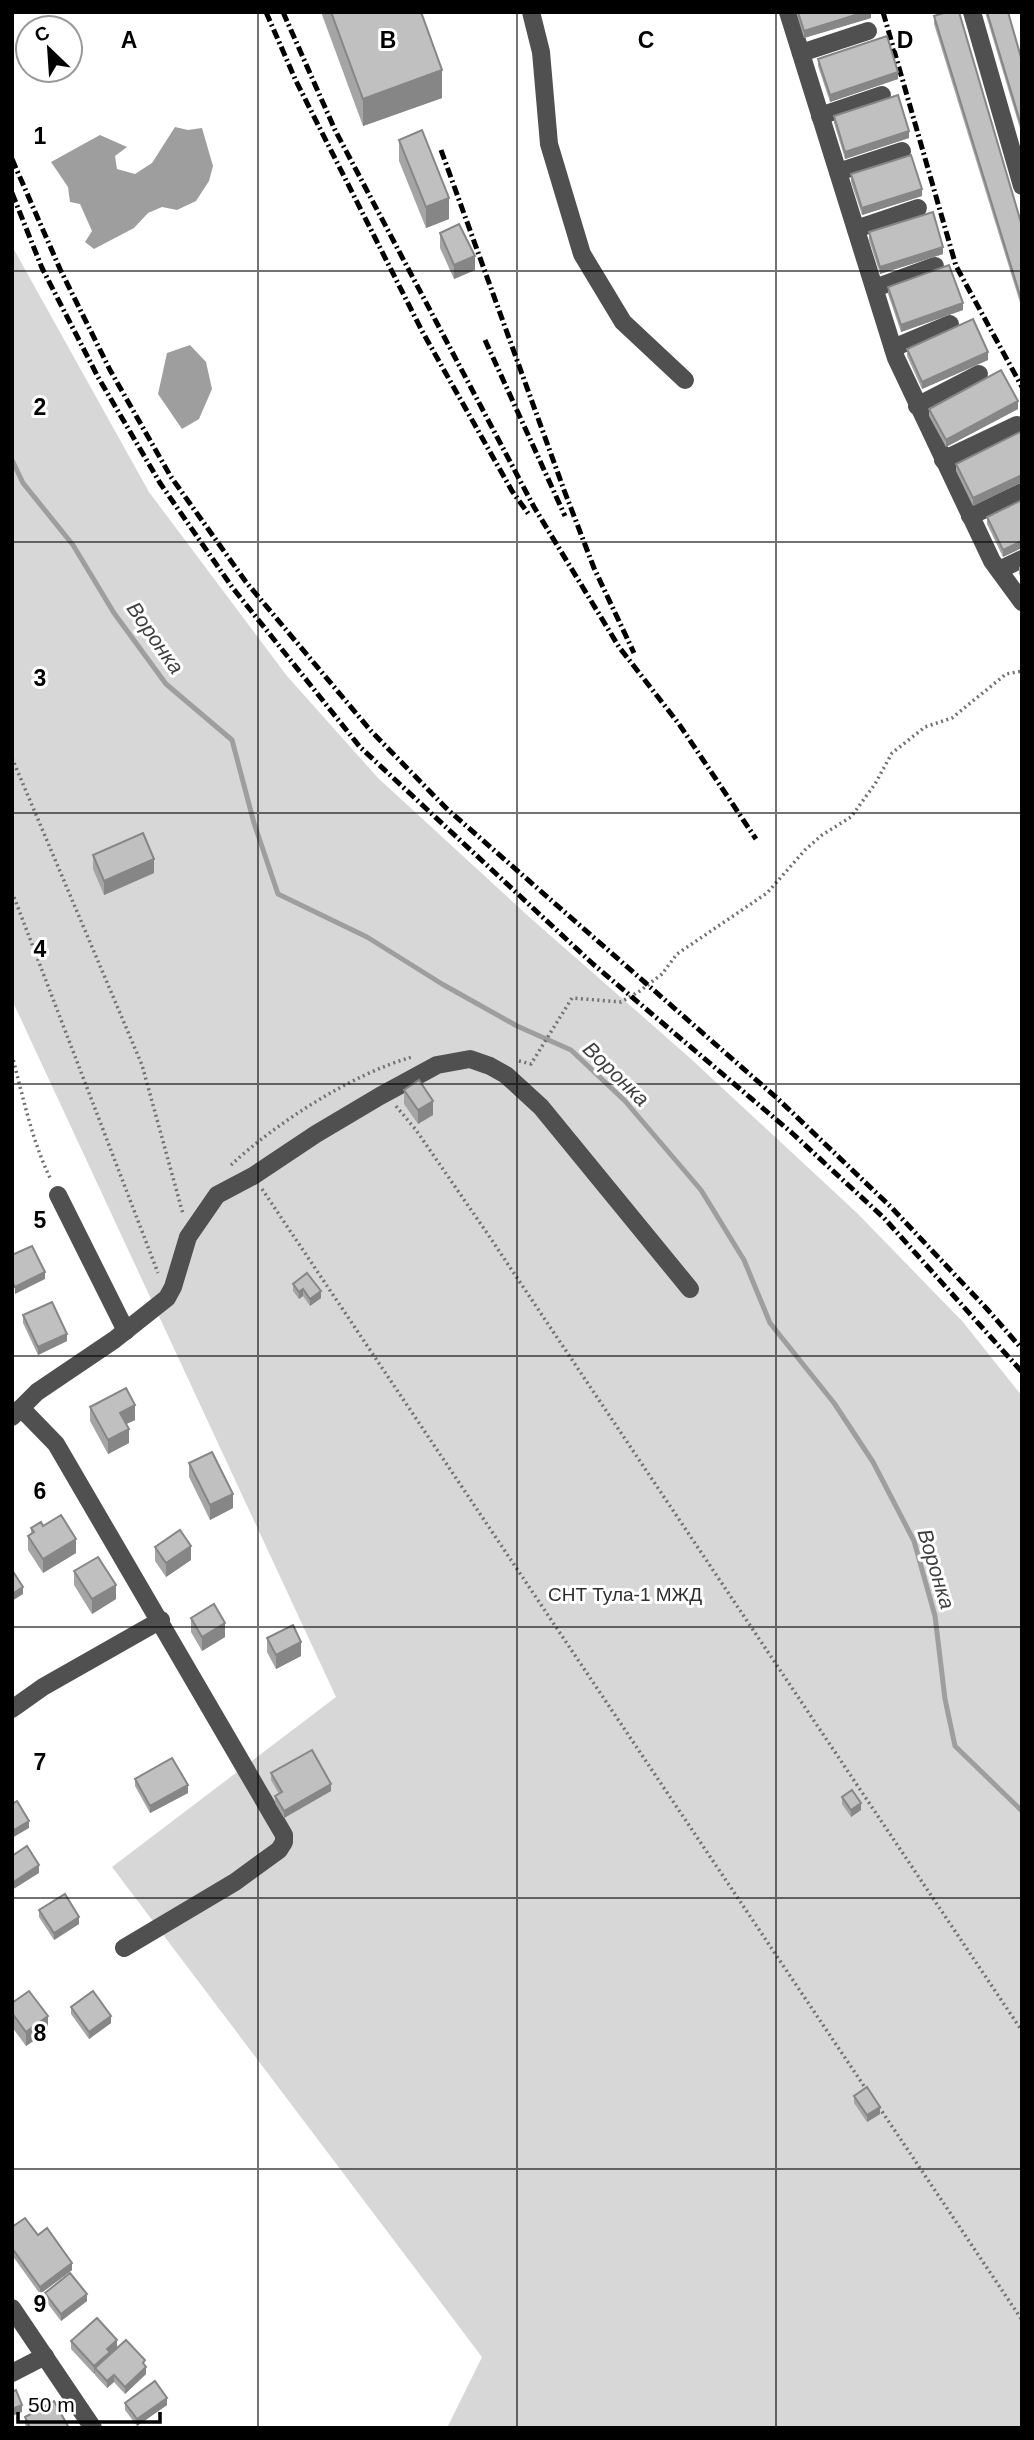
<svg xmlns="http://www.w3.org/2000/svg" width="1034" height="2440" viewBox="0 0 1034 2440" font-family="Helvetica,sans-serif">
  <rect width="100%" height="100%" fill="#fff"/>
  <path fill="#d7d7d7" d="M12,246L149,492L287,676L378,778L527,915L690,1058L857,1213L963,1322L1022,1396V2428H447L482,2357L112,1867L336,1697L12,1000Z"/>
  <g fill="#9e9e9e">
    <path d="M175,127L188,130L202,128L213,166L209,181L196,201L177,210L162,207L148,213L134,228L94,249L85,242L92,231L80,204L70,202L68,187L51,162L100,135L127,147L115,156L117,169L135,174L152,163Z"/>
    <path d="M190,345L206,362L212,389L199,419L182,429L158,394L167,353Z"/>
  </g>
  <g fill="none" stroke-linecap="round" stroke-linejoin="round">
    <path stroke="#9e9e9e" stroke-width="5" d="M12,460L23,483L73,545L114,613L166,684L232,740L254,823L278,894L367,937L442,984L517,1026L571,1050L625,1101L701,1190L744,1260L770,1323L834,1403L873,1462L914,1541L935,1616L945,1699L955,1746L1022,1811"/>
    <g stroke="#727272" stroke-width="3.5" stroke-dasharray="2 3.5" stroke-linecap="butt">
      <path d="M12,758L142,1065L183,1214"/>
      <path d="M12,892L158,1273"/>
      <path d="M12,1055C23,1097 32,1141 51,1180"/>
      <path d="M519,1061L531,1064L572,998L621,1002L640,991L662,974L677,954L767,893L805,850L822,835L851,817L875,784L892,753L925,727L952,718L1006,674L1022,671"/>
      <path d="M396,1106L416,1130L487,1233L1022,2031"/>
      <path d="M231,1165C276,1123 352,1074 412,1057"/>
      <path d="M262,1189L868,2092"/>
      <path d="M879,2107L1022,2320"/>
    </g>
    <g stroke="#505050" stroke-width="18">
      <path d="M531,12L541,52L549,144L582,254L623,322L685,380"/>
      <path d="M788,12L896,358L992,561L1022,602"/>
      <path d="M972,12L1022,186"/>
      <path d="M801,53L868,31"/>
      <path d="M820,116L882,95"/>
      <path d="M838,172L902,151"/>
      <path d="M856,229L918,208"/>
      <path d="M875,288L935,266"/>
      <path d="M893,348L950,324"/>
      <path d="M917,406L979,374"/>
      <path d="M943,460L1017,425"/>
      <path d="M970,516L1022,492"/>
      <path d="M999,570L1022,559"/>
      <path d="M58,1195L126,1331"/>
      <path d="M21,1408L56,1444L284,1835V1842L279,1850L235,1882L124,1948"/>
      <path d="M12,1417L37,1392L114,1340L167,1298L173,1287L188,1237L217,1195L253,1176L316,1134L380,1096L437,1065L470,1059L490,1066L506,1075L541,1107L690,1289"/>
      <path d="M12,1709L43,1687L161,1620"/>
      <path d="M12,2308L93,2428"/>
      <path d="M12,2373L45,2356"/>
    </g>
    <g stroke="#000" stroke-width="5" stroke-dasharray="10 3.5 2 3.5" stroke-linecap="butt">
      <path d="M266,12L296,81L422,331L512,491L530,516"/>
      <path d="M283,12L335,130L534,507L619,647L679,724L756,839"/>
      <path d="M883,12L956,266L1022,387"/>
      <path d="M441,150L564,490L594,568L634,653"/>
      <path d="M12,159L60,269L110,370L171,477L246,582L371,731L447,809L778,1099L891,1207L987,1309L1022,1349"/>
      <path d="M12,193L42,268L98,377L160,483L232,587L360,747L593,964L792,1133L884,1218L1022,1372"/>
      <path d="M485,340L565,516"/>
    </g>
  </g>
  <g fill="#a5a5a5">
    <path d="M321,12H421L442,98L363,126Z"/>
    <path d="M796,12H871V18L804,38Z"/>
    <path d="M985,12H1008L1022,61V135Z"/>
    <path d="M934,16L1022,226V309L934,24Z"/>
    <path d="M818,59L898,79L830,102L818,66Z"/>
    <path d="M834,116L909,138L845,159L834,123Z"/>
    <path d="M399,140L449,219L426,228L399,161Z"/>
    <path d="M851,174L922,196L862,215L851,182Z"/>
    <path d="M869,232L943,254L880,274L869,240Z"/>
    <path d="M440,233L475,270L454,279L440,248Z"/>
    <path d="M888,287L963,310L901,332L888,294Z"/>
    <path d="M907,349L988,360L922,389L907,356Z"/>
    <path d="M929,409H1018L946,447L929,416Z"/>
    <path d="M1022,431V482L973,506L956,471V464Z"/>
    <path d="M1022,500L1003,557L987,524V517Z"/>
    <path d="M1022,566V580L1019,574V567Z"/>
    <path d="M93,855L154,873L104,895L93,869Z"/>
    <path d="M404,1090L433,1115L418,1124L404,1104Z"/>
    <path d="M293,1284L321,1298L310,1306L303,1296L299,1299L293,1291Z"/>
    <path d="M23,1315L67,1341L38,1355L23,1323Z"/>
    <path d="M90,1407L135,1420L126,1424L129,1443L108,1454L90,1421Z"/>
    <path d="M189,1463L233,1508L210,1520L189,1477Z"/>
    <path d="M43,1526L76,1553L43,1573L28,1550V1536L31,1534V1528Z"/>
    <path d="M155,1547L191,1560L166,1577L155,1561Z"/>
    <path d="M74,1571L116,1599L92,1614L74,1585Z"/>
    <path d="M191,1618L225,1637L202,1651L191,1632Z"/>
    <path d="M267,1638L301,1656L276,1669L267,1652Z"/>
    <path d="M271,1773L331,1791L284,1818L275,1803V1796L279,1794L271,1780Z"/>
    <path d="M135,1779L188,1793L150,1813L135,1786Z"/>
    <path d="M842,1797L861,1810L851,1817L842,1804Z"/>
    <path d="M39,1910L79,1924L54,1940L39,1917Z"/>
    <path d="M12,2003L48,2031L26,2046L12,2027Z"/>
    <path d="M71,2007L111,2023L89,2039L71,2014Z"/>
    <path d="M854,2096L880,2114L867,2122L854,2103Z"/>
    <path d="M12,2227L38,2235L72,2270L40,2294L12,2255Z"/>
    <path d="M45,2293L87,2301L61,2321L45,2300Z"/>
    <path d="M71,2341L117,2347L145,2365L146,2374L125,2394L114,2382L107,2388L95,2375V2373L94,2374L71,2349Z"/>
    <path d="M125,2403L167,2405L137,2426L125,2410Z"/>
    <path d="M25,2417L69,2428H27L25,2424Z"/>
  </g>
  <g fill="#868686">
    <path d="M865,12H871V18L804,38V31Z"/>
    <path d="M442,70V98L363,126V99Z"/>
    <path d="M898,72V79L830,102V95Z"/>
    <path d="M909,131V138L845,159V152Z"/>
    <path d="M922,189V196L862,215V208Z"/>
    <path d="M449,198V219L426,228V207Z"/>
    <path d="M943,247V254L880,274V267Z"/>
    <path d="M475,256V270L454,279V265Z"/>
    <path d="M963,303V310L901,332V325Z"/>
    <path d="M988,352V360L922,389V382Z"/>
    <path d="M1018,401V409L946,447V440Z"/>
    <path d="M1022,475V482L973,506V498Z"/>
    <path d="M1022,541V548L1003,557V550Z"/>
    <path d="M154,859V873L104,895V881Z"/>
    <path d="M433,1101V1115L418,1124V1110Z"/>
    <path d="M45,1272V1279L15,1294V1287Z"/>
    <path d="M303,1289V1296L299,1299V1292Z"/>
    <path d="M321,1291V1298L310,1306V1299Z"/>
    <path d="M67,1334V1341L38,1355V1347Z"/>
    <path d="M135,1405V1420L120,1427V1413Z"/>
    <path d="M129,1429V1443L108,1454V1440Z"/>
    <path d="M233,1494V1508L210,1520V1505Z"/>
    <path d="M76,1539V1553L43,1573V1559Z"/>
    <path d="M191,1546V1560L166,1577V1563Z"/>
    <path d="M116,1585V1599L92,1614V1599Z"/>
    <path d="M23,1587V1594L12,1601V1594Z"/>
    <path d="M225,1623V1637L202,1651V1637Z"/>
    <path d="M301,1642V1656L276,1669V1655Z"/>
    <path d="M331,1784V1791L284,1818V1811Z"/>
    <path d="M188,1785V1793L150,1813V1806Z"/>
    <path d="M861,1803V1810L851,1817V1810Z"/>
    <path d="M29,1821V1828L12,1838V1831Z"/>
    <path d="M39,1865V1873L12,1890V1883Z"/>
    <path d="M79,1917V1924L54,1940V1933Z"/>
    <path d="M48,2016V2031L26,2046V2032Z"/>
    <path d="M111,2016V2023L89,2039V2032Z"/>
    <path d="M880,2107V2114L867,2122V2115Z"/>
    <path d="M72,2263V2270L40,2294V2287Z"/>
    <path d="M87,2294V2301L61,2321V2314Z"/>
    <path d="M117,2340V2347L95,2368V2373L94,2374V2366L107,2349Z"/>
    <path d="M146,2367V2374L125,2394V2387Z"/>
    <path d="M114,2375V2382L107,2388V2381Z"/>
    <path d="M167,2398V2405L137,2426V2419Z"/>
    <path d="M22,2405V2412L12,2416V2409Z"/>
  </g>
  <g fill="#c0c0c0" stroke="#868686" stroke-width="2">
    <path d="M331,12H421L442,70L363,99Z"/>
    <path d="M798,12H865L804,31Z"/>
    <path d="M947,12H959L1022,226V302L934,16Z"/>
    <path d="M987,12H1008L1022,61V128Z"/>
    <path d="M887,36L898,72L830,95L818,59Z"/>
    <path d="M898,95L909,131L845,152L834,116Z"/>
    <path d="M422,130L449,198L426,207L399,140Z"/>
    <path d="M911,155L922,189L862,208L851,174Z"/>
    <path d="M933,212L943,247L880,267L869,232Z"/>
    <path d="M459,224L475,256L454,265L440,233Z"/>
    <path d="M949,265L963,303L901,325L888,287Z"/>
    <path d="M973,319L988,352L922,382L907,349Z"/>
    <path d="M1001,370L1018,401L946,440L929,409Z"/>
    <path d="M1022,431V475L973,498L956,464Z"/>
    <path d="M1022,500V541L1003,550L987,517Z"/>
    <path d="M143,833L154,859L104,881L93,855Z"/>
    <path d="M419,1080L433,1101L418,1110L404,1090Z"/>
    <path d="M32,1246L45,1272L15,1287L12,1282V1255Z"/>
    <path d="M307,1273L321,1291L310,1299L303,1289L299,1292L293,1284Z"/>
    <path d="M52,1302L67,1334L38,1347L23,1315Z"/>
    <path d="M126,1388L135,1405L120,1413L129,1429L108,1440L90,1407Z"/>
    <path d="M212,1452L233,1494L210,1505L189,1463Z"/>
    <path d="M61,1515L76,1539L43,1559L28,1536L34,1532L31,1528L41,1522L43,1526Z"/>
    <path d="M180,1530L191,1546L166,1563L155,1547Z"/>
    <path d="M98,1557L116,1585L92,1599L74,1571Z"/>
    <path d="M12,1570L23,1587L12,1594Z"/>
    <path d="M214,1604L225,1623L202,1637L191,1618Z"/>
    <path d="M293,1625L301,1642L276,1655L267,1638Z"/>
    <path d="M312,1750L331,1784L284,1811L275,1796L282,1792L271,1773Z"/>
    <path d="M172,1758L188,1785L150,1806L135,1779Z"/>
    <path d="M852,1790L861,1803L851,1810L842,1797Z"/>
    <path d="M17,1801L29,1821L12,1831V1804Z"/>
    <path d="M27,1846L39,1865L12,1883V1856Z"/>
    <path d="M65,1894L79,1917L54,1933L39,1910Z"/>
    <path d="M29,1991L48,2016L26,2032L12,2013V2003Z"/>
    <path d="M93,1991L111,2016L89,2032L71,2007Z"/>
    <path d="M867,2087L880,2107L867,2115L854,2096Z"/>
    <path d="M25,2218L38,2235L47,2228L72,2263L40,2287L12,2248V2227Z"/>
    <path d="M70,2273L87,2294L61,2314L45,2293Z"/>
    <path d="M97,2318L117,2340L107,2349L110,2352L94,2366L71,2341Z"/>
    <path d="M126,2340L145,2360L143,2363L146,2367L125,2387L114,2375L107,2381L95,2368Z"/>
    <path d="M155,2381L167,2398L137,2419L125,2403Z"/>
    <path d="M16,2390L22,2405L12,2409V2392Z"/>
    <path d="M54,2401L69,2428H30L25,2417Z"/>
  </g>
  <path fill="none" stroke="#000" stroke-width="2" stroke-opacity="0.55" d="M258,12V2428M517,12V2428M776,12V2428M12,271H1022M12,542H1022M12,813H1022M12,1084H1022M12,1356H1022M12,1627H1022M12,1898H1022M12,2169H1022"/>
  <g text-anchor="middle" stroke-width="6" stroke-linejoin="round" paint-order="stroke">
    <g font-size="19" fill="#2e2e2e" stroke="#fff">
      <text x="625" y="1601">СНТ Тула-1 МЖД</text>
    </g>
    <g font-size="21" font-style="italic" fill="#3f3f3f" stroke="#fff">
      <text transform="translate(155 638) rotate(55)" y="7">Воронка</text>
      <text transform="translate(616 1074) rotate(44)" y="7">Воронка</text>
      <text transform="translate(936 1569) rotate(73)" y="7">Воронка</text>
    </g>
  </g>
  <g font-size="23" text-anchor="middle" font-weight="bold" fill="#000" stroke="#fff" stroke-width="6" stroke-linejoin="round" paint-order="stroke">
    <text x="129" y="48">A</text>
    <text x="388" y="48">B</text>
    <text x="646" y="48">C</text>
    <text x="905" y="48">D</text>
    <text x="40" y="144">1</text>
    <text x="40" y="415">2</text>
    <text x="40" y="686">3</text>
    <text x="40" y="957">4</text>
    <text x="40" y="1228">5</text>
    <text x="40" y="1499">6</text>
    <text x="40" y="1770">7</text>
    <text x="40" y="2041">8</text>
    <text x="40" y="2312">9</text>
  </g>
  <rect width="1034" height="2440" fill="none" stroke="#000000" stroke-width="28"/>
  <g transform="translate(49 49) rotate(335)"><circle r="33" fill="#ffffff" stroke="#999999" stroke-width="2"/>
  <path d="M0-5L12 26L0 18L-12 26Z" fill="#000000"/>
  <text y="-10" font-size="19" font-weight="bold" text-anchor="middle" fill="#000000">С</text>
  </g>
  <path d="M18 2412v10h142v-10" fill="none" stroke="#000000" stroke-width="3.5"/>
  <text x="28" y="2412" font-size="21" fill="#000000" stroke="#ffffff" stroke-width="5" paint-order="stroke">50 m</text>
</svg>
